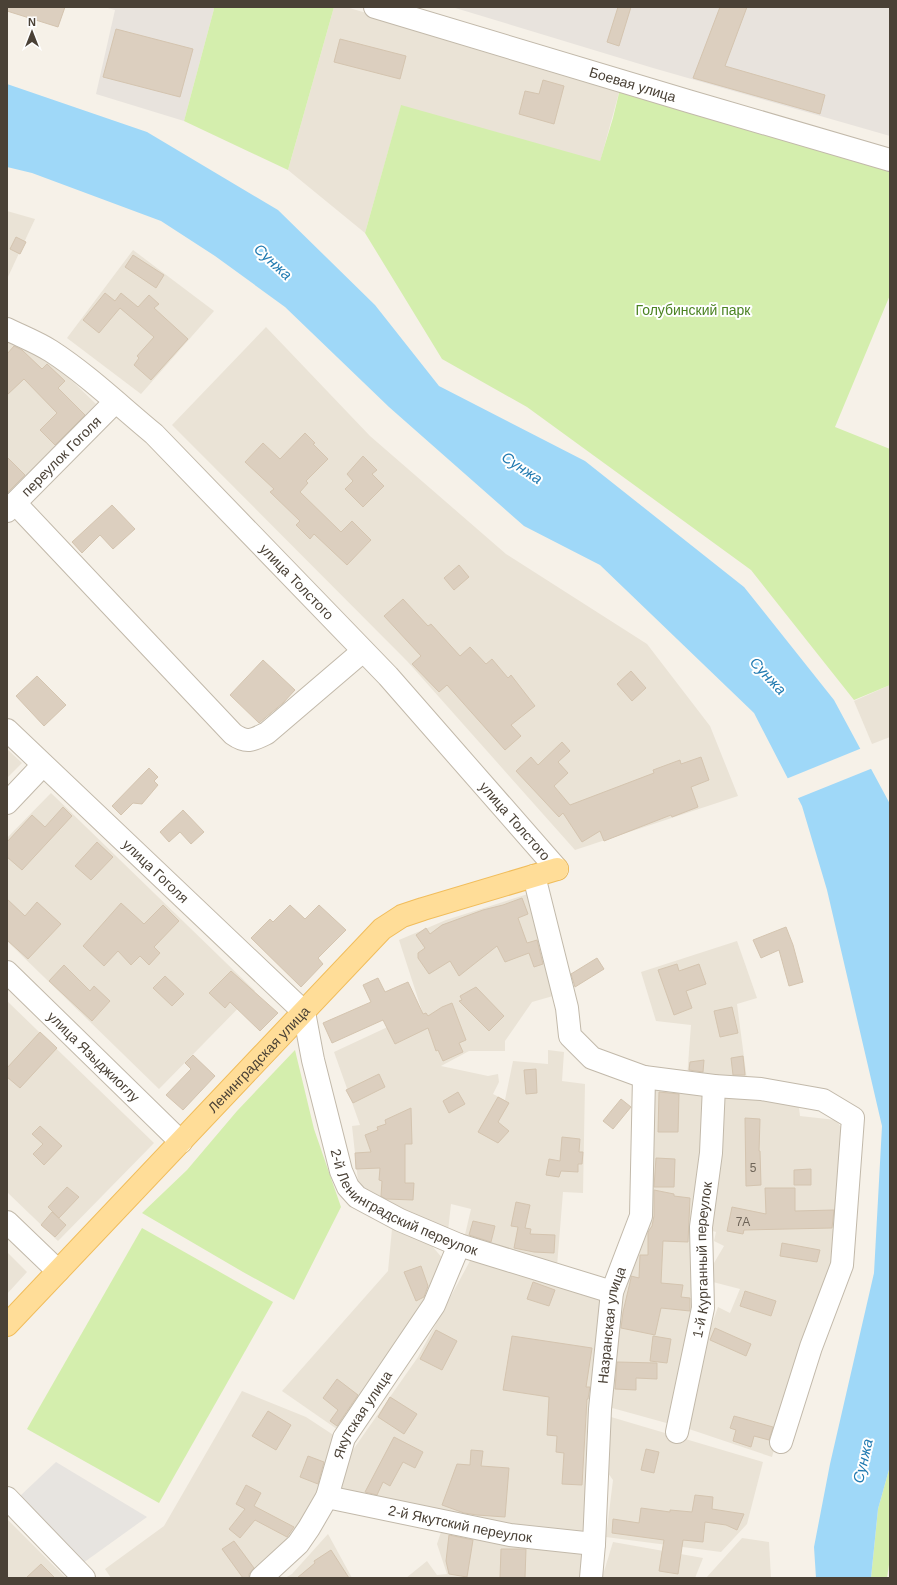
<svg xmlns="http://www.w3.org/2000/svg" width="897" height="1585" viewBox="0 0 897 1585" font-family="Helvetica,sans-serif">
  <rect width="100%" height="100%" fill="#f6f1e8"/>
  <g fill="#eae3d6">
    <path d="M334,7H346L548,66L620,89L600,162L401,106L365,233L288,170Z"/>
    <path d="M7,211L35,219L7,279Z"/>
    <path d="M133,250L214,311L141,394L67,338Z"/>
    <path d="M266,327L370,436L506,554L647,644L710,726L738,796L575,850L407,661L172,425Z"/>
    <path d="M7,335L44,354L96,404L7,496Z"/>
    <path d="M890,685V737L872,744L854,701Z"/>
    <path d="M7,749L22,763L7,778Z"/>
    <path d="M51,793L255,991L159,1089L7,941V838Z"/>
    <path d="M531,893L560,994L532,1002L505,1041V1051H469L441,1066L488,1076L498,1074L499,1082L493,1094L505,1100L513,1061L548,1064V1050L564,1052L562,1081L585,1084L583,1193L563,1192L557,1266L464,1239L471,1209L451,1204L448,1231L364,1192L358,1181L352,1126L360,1125L334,1052L422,1011L399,940L446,920Z"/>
    <path d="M737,941L757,998L737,1004L747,1080L687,1078L691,1025L656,1021L641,972Z"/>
    <path d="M7,1001L154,1143L58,1241L7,1192Z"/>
    <path d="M650,1089L710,1094L698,1305L670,1424L605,1406Z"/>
    <path d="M722,1093L798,1100L800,1116L836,1120L843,1130L842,1236L806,1333L772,1457L686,1428L705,1343L718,1307L730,1313L740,1289L709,1281L714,1263L724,1246L714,1241L716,1232L706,1229Z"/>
    <path d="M392,1229L425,1238L444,1260L436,1295L344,1434L282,1391L388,1271Z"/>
    <path d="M7,1252L27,1272L7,1294Z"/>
    <path d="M471,1259L602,1297L588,1536L490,1522L332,1496L348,1457L418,1357Z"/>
    <path d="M242,1391L306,1417L341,1440L315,1511L255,1578H111L105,1569L164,1526Z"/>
    <path d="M611,1417L763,1462L747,1524L721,1552L606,1537L613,1480L608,1473Z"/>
    <path d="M7,1519L66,1578H7Z"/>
    <path d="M443,1526L587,1552L584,1578H406L427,1561L437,1575L447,1574L437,1544Z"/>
    <path d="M328,1534L352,1578H285L292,1574Z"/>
    <path d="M742,1538L769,1542L771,1578H706Z"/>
    <path d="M613,1542L703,1558L695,1578H602Z"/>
  </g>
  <g fill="#e8e3dd">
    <path d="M104,7H213L214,9L184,121L96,94L115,10Z"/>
    <path d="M452,7H890V136L653,68Z"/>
  </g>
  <g fill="#d4eead">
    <path d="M213,7H334L288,170L184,121L214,9Z"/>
    <path d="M620,89L890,171V295L835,427L890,449V685L854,700L751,570L527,407L442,359L365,233L401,105L600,161L613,118Z"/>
    <path d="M295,1050L314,1129L341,1207L294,1300L243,1272L142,1213L187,1170L237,1111Z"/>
    <path d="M142,1228L273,1302L159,1503L27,1429Z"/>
    <path d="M890,1466V1558L887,1578H871L878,1509Z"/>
  </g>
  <path fill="#e7e4e0" d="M56,1462L147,1517L83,1563L19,1497Z"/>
  <path fill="#9fd8f8" d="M7,84L147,132L278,210L375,305L439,386L585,461L744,587L834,700L890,804V1466L878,1509L871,1578H816L814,1547L830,1464L874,1273L882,1126L827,890L802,806L754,713L600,565L524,526L389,407L285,307L215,256L161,221L32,173L7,167Z"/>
  <path fill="#f6f1e8" d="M862,748L873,768L796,799L786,779Z"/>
  <g fill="#dccfbf" stroke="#d4c4af">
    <path d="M7,7H65L58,27L7,11Z"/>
    <path d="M618,7H631L619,46L607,42Z"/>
    <path d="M720,7H747L725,66L825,95L820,114L693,78Z"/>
    <path d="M116,29L193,49L180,97L103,77Z"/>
    <path d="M340,39L406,56L400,79L334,62Z"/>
    <path d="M543,80L564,86L554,124L519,114L525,91L539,94Z"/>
    <path d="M16,237L26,242L20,254L10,249Z"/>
    <path d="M133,255L164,275L156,288L125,267Z"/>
    <path d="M105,293L115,301L121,293L138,307L149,295L159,304L154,308L188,339L151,380L134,365L139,358L137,356L154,337L120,308L99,333L83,320Z"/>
    <path d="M14,346L22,350L42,369L47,364L65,381L58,388L85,415L55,445L40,430L57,413L24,379L7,395V354Z"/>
    <path d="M305,433L315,443L313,444L328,459L306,481L308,483L300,492L341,532L352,521L371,540L347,565L314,534L310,539L296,525L300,521L270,492L274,489L245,462L263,443L280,459Z"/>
    <path d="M363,456L377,470L372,474L384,486L363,507L345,489L353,481L347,474Z"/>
    <path d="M7,457L25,475L7,493Z"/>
    <path d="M112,505L135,529L113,549L100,535L82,553L72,542Z"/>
    <path d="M459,565L469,577L454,590L444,578Z"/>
    <path d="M403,599L428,626L431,624L460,656L470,647L486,664L492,659L508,678L511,675L535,706L511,725L521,736L505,750L447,685L439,692L412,664L421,656L384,616Z"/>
    <path d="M263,660L295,690L283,703L259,723L230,695Z"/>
    <path d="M631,671L646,688L632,701L617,684Z"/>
    <path d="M37,676L66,705L44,726L16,696Z"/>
    <path d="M562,742L570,751L558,762L568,773L554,786L570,805L654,773L653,770L680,760L681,764L701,757L709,780L691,787L698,807L672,817L671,815L604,841L600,831L582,842L563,813L559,817L516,771L531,757L538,765Z"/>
    <path d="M149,768L158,777L154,781L158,785L142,804L133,803L121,815L112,806Z"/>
    <path d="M63,807L72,816L22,870L7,857V842L32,815L45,827Z"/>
    <path d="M183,810L204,832L191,844L180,832L169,842L160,832Z"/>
    <path d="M97,842L113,857L91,880L75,866Z"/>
    <path d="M522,898L528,914L518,918L527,943L537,940L543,964L534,967L529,953L505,962L497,946L459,976L450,961L429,974L418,958V953L425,948L416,935L426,928L430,934L442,925L483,910L503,905Z"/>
    <path d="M7,899L25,916L37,902L61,924L28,959L7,940Z"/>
    <path d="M121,903L144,924L163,905L179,921L154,947L160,953L149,965L140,956L131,965L118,951L104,966L83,946Z"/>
    <path d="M290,905L305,919L319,905L346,930L318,958L323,964L301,987L251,938L270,919L273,922Z"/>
    <path d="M786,927L793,945L803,982L789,986L779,950L761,958L753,940Z"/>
    <path d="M597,958L604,969L575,987L571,974Z"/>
    <path d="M677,964L679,971L699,964L706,984L686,991L692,1008L674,1015L658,970Z"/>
    <path d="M64,965L90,991L94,986L110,1001L92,1021L49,981Z"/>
    <path d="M231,971L278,1013L260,1031L230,1002L225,1008L209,993Z"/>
    <path d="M165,976L184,994L172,1006L153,988Z"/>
    <path d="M378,978L385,992L408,982L423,1014L426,1013L428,1016L442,1007L452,1003L466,1040L459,1043L463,1052L443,1061L438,1050L436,1051L428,1028L395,1044L383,1020L332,1043L323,1023L371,1002L363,985Z"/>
    <path d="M476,987L504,1016L489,1031L459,1001L462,1000L460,996Z"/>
    <path d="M732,1007L738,1033L720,1037L714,1011Z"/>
    <path d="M40,1032L57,1048L20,1088L7,1077V1068Z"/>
    <path d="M193,1055L215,1076L183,1110L166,1095L191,1069L185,1063Z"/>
    <path d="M743,1056L745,1075H733L731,1058Z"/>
    <path d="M704,1060L703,1072L689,1070L690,1062Z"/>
    <path d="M536,1069L537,1093L526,1094L524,1070Z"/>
    <path d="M379,1074L385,1087L353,1103L346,1090Z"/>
    <path d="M458,1092L465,1104L449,1113L443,1101Z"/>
    <path d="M659,1092L679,1094L678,1132H658Z"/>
    <path d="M498,1097L509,1103L498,1122L509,1131L498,1143L478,1132Z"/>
    <path d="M621,1099L631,1107L613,1129L603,1121Z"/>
    <path d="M411,1108L412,1144H405V1183H414L413,1200L386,1199L381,1196L382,1181L379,1180L380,1168L356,1169L355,1153L371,1152L365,1135L378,1130L377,1127L386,1124L385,1120Z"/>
    <path d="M745,1118L760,1119L759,1151H760L761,1185L746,1186Z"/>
    <path d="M40,1126L62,1146L44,1165L33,1154L43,1144L32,1134Z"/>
    <path d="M562,1137L580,1139L579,1152H583L582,1164H578V1172L561,1171L559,1177L546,1175L549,1159L560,1161Z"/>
    <path d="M656,1158L675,1159L674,1187H654Z"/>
    <path d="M811,1169V1185H794V1170Z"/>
    <path d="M67,1187L79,1197L59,1218L48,1207Z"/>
    <path d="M765,1188H795V1211L834,1210L832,1228L744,1230L743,1234L727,1231L732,1207L766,1214Z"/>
    <path d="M654,1190L674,1194V1196L690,1198L688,1242L663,1241L661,1283L683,1285L681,1297L690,1298V1311L661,1308L655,1335L621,1328L623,1312L631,1278V1276L639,1278L640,1255H648V1232L652,1226L654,1216Z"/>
    <path d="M516,1202L530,1205L525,1228L531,1229L530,1234L555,1235L554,1253L534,1252L514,1248L518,1227L511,1226Z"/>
    <path d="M52,1212L66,1225L55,1237L41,1225Z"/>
    <path d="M473,1221L495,1226L491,1242L469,1235Z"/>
    <path d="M782,1243L820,1250L817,1262L780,1256Z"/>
    <path d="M421,1266L428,1286L424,1297L416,1301L404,1272Z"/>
    <path d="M533,1282L555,1290L549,1306L527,1299Z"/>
    <path d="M745,1291L776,1301L771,1316L740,1306Z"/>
    <path d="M715,1328L751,1344L746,1356L710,1340Z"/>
    <path d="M436,1330L457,1341L442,1370L420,1359Z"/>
    <path d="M512,1336L592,1348L586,1387H590L588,1399H587L582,1485L562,1484L564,1453L556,1452L557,1436L547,1435L549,1397L503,1390Z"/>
    <path d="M653,1336L671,1339L667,1363L650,1361Z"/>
    <path d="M617,1362L657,1363V1379L636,1378V1390L615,1389Z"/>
    <path d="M337,1379L358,1395L337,1426L330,1421L338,1410L323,1398Z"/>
    <path d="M390,1397L417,1414L404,1434L378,1417Z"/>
    <path d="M268,1411L291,1425L276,1450L252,1436Z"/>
    <path d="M734,1416L773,1427L769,1440L754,1436L751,1447L733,1441L736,1430L730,1428Z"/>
    <path d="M394,1437L423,1452L415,1468L403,1462L390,1486L383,1482L377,1495L365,1492Z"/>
    <path d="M646,1449L659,1452L654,1473L641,1470Z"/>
    <path d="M471,1450L483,1451L481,1466L509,1468L505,1517L477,1515L464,1513L442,1505L457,1464L470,1465Z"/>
    <path d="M308,1456L324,1462L318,1484L300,1477Z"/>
    <path d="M246,1485L261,1493L254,1506L294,1527L287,1537L255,1520L240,1538L229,1529L245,1509L236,1504Z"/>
    <path d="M695,1495L713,1497L712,1509L744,1514L737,1530L726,1525L705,1522L703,1542L683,1540L678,1574L659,1571L664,1540L612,1533L613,1519L639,1523L641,1508L670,1512V1510L692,1512Z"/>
    <path d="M449,1535L473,1540L467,1577L449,1574L446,1561Z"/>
    <path d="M234,1541L254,1568L249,1574V1578H243L222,1549Z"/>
    <path d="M501,1549H526L525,1578H500Z"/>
    <path d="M331,1550L349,1578H297L315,1563L314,1561Z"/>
    <path d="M41,1564L55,1578H26Z"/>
  </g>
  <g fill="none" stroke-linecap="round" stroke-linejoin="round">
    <g stroke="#c2b9aa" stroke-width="24">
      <g id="minor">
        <path id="s1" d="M375,7L688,101L890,160"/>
        <path id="s2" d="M7,329C21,336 37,342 51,351C88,375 120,406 154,434L388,676L557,869"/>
        <path d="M15,503L233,734C247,744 253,740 267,733L363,651"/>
        <path id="s3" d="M7,511L115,402"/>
        <path id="s4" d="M7,730L304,1012L313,1060L341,1171L348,1187L357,1197L400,1220L459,1245L612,1292"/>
        <path d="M7,803L43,765"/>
        <path d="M534,876L567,1008L570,1036L592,1058L644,1077L714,1086L761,1089L823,1100L853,1118L842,1265L811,1347L781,1442"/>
        <path id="s5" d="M7,972L181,1142"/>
        <path d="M7,1222L58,1271"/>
        <path id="s6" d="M677,1432L703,1308L701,1227L711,1153L714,1086"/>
        <path id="s7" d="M327,1497L510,1535L594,1544"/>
        <path d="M7,1498L84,1578"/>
        <path id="s8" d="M261,1578L298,1544L309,1528L327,1497L344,1438L434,1305L459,1245"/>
        <path id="s9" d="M591,1578L594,1544L600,1409L612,1292L641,1216L644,1077"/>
      </g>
    </g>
    <g stroke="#f1bd5b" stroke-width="24">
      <g id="major">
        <path id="s10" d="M7,1325L382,929L402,916L423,909L557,869"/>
      </g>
    </g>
    <use href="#minor" stroke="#fff" stroke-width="22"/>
    <use href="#major" stroke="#ffdd98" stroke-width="22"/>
  </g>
  <g text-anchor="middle" stroke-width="4" stroke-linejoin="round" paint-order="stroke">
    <g font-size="12" fill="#6e6458">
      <text x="753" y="1172">5</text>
      <text x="743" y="1226">7А</text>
    </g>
    <g font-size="14" fill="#4a4136" stroke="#fff">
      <text dy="5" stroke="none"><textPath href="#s1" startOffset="269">Боевая улица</textPath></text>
      <text dy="5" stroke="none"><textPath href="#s3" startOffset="77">переулок Гоголя</textPath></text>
      <text dy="5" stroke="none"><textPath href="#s2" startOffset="387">улица Толстого</textPath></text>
      <text dy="5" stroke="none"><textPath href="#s2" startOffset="711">улица Толстого</textPath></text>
      <text dy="5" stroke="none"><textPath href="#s4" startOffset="205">улица Гоголя</textPath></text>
      <text dy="5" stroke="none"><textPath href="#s5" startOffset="121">улица Языджиоглу</textPath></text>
      <text dy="5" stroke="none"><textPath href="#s10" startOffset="366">Ленинградская улица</textPath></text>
      <text dy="5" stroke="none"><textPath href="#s4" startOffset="643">2-й Ленинградский переулок</textPath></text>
      <text dy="5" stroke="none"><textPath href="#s6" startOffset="175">1-й Курганный переулок</textPath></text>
      <text dy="5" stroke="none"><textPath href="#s9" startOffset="254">Назранская улица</textPath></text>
      <text dy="5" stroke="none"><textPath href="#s8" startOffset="196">Якутская улица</textPath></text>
      <text dy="5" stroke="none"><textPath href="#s7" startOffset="136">2-й Якутский переулок</textPath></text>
    </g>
    <g font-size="14" fill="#4b8322" stroke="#fff">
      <text x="693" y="315">Голубинский парк</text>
    </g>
    <g font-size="15" font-style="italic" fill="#207ab1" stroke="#fff">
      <text transform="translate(273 262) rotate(43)" y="5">Сунжа</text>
      <text transform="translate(522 468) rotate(34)" y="5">Сунжа</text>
      <text transform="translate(768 676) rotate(47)" y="5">Сунжа</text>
      <text transform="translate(863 1461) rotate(-77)" y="5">Сунжа</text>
    </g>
  </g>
  <rect width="897" height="1585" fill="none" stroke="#4a4136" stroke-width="16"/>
  <g transform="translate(32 32)" stroke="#ffffff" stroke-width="3" paint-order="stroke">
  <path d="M0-3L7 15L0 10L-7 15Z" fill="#4a4136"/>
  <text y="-6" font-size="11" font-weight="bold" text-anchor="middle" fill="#4a4136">N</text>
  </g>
</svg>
